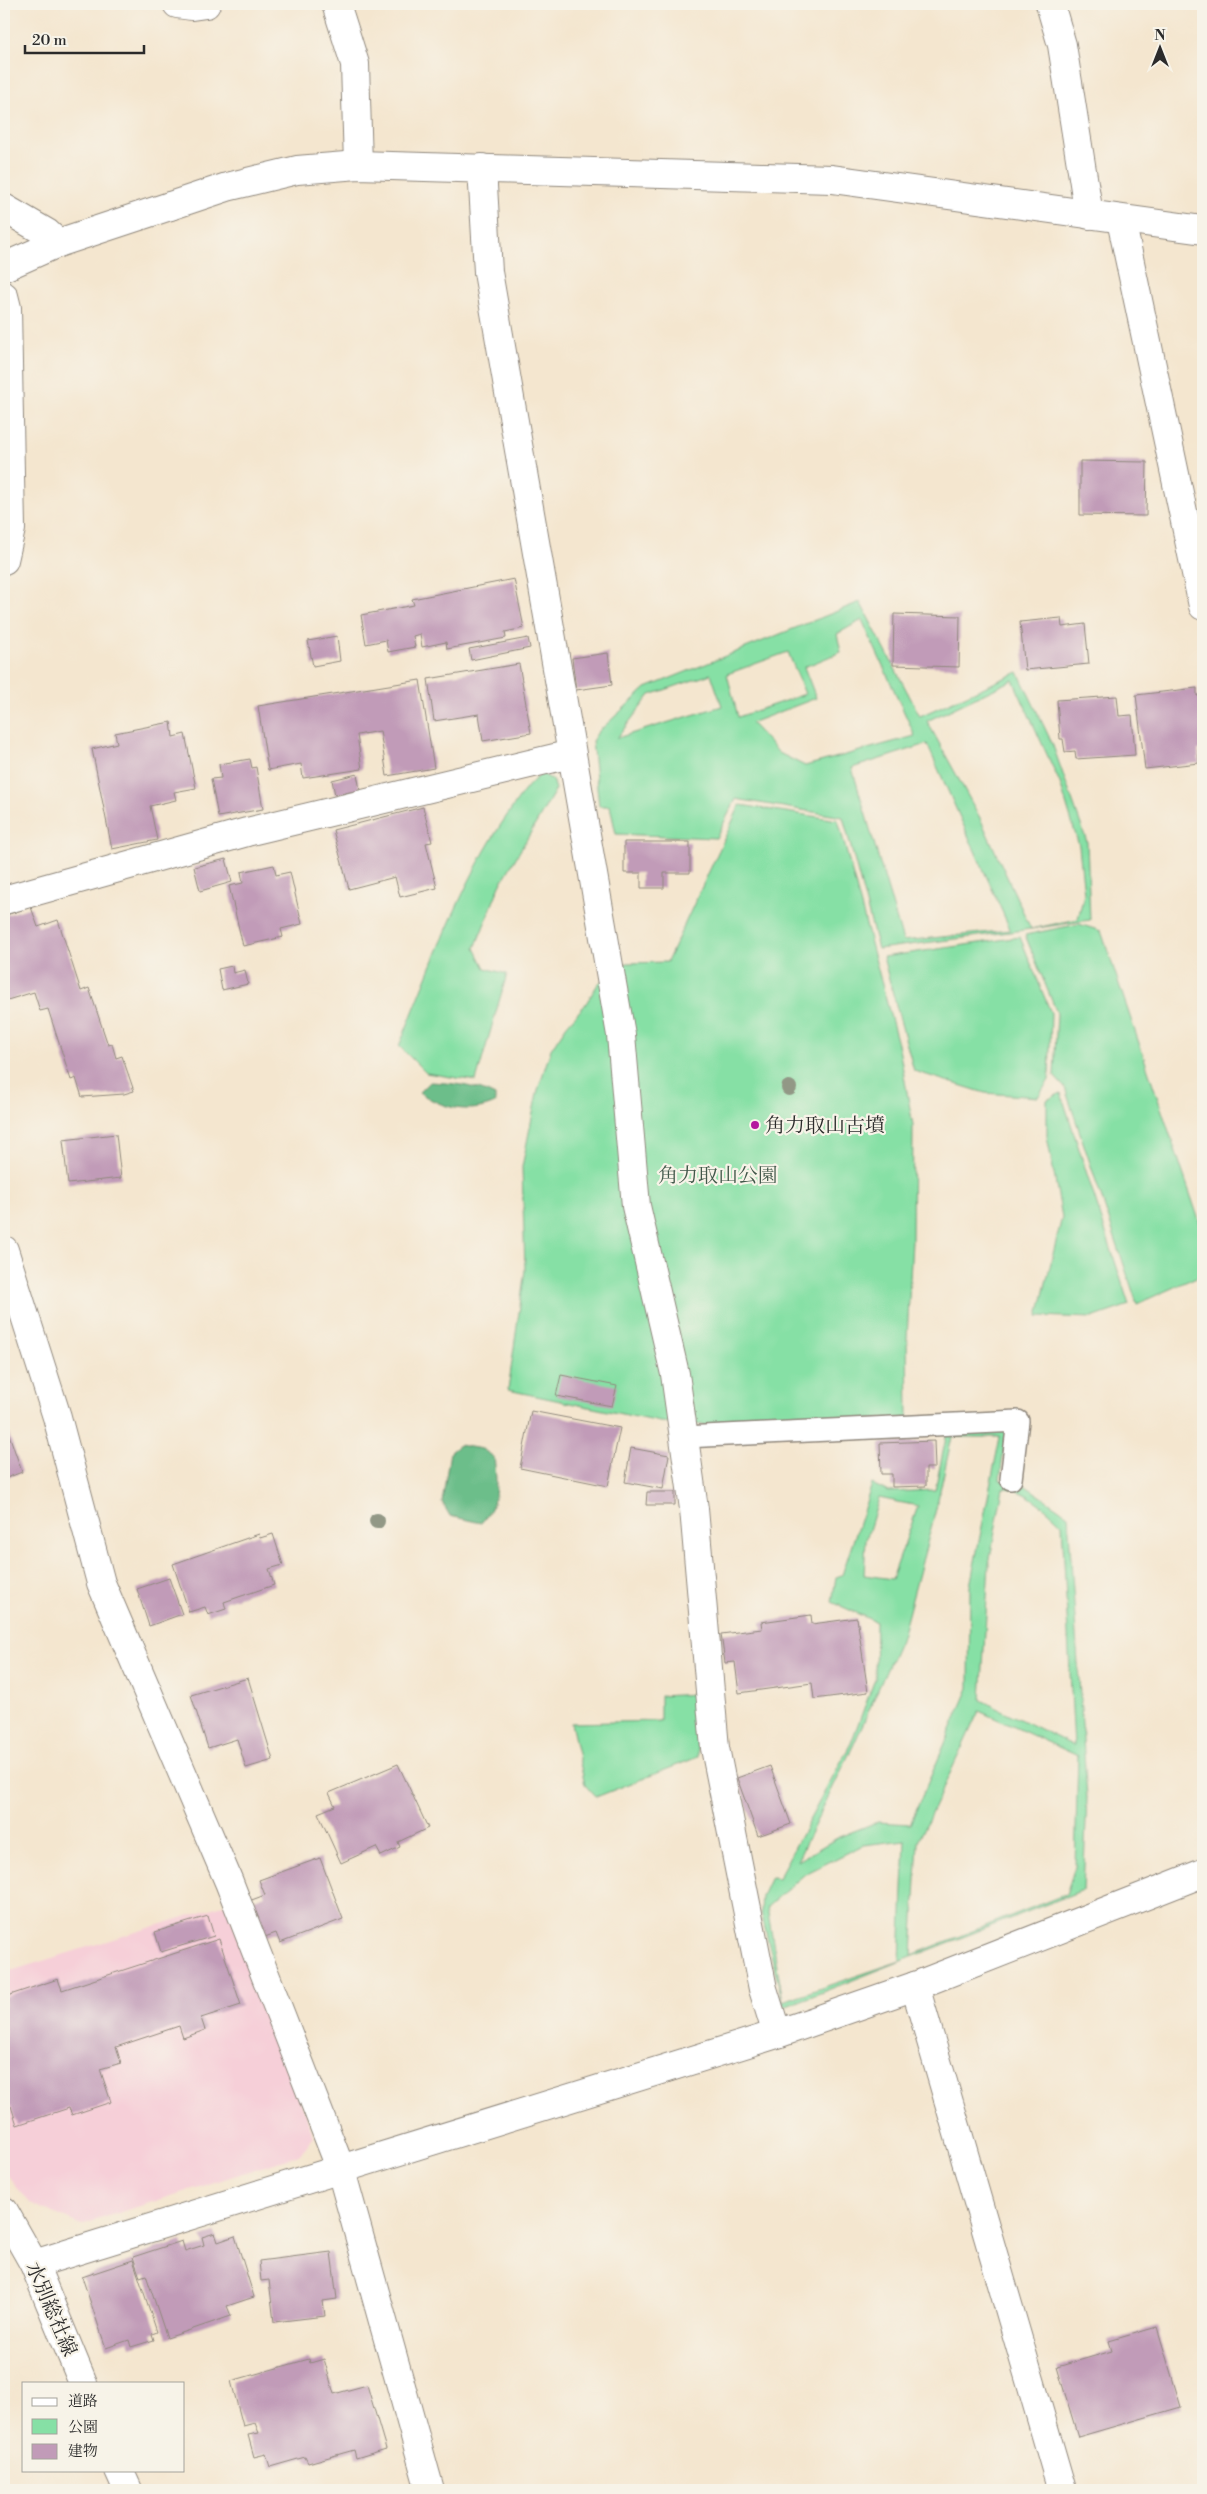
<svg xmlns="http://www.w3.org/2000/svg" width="1207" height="2494" viewBox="0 0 1207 2494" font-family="'Libre Bodoni','Noto Serif JP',serif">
  <rect width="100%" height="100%" fill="#f7f3e8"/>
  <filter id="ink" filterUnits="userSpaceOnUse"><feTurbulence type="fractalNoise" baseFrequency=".02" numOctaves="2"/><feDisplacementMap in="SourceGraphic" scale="10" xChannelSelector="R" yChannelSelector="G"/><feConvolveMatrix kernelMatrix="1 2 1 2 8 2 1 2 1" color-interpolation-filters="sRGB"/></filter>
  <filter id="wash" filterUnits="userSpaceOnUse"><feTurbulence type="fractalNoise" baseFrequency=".0096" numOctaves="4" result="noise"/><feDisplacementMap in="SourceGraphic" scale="20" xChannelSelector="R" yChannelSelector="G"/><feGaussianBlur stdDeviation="1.12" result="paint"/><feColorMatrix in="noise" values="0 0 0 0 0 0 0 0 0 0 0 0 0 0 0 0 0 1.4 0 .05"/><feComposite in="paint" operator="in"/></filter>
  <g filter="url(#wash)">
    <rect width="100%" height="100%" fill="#f4e6cf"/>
    <path fill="#f6cfd8" d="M226,1904L314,2137L299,2155L81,2225L30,2203L4,2171V1973Z"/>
    <g fill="#86e0a5" stroke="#588668" fill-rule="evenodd">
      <path d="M860,602L920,716L1018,672L1052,743L1087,842L1090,920L1017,931L878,949L843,817L736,799L716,838L616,834L610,806H599L592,741L598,732L646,688ZM862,620L915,736L805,766L779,753L751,723L816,698L804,667L841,652L837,634ZM788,652L805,694L738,717L727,674ZM711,674L722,706L617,738L650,695ZM1013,680L1060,783L1079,846L1084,894L1078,919L1031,929L980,818L927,721ZM927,744L1010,929V930L903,941L852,768Z"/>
      <path d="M542,774L553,780L556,789L500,885L475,948L485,968L507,974L476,1081L426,1073L399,1046C432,967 461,881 510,811C520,797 527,784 542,774Z"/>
      <path d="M740,805L838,820L899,1048L913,1125L912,1241L907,1338L908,1418L705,1425L660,1422L508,1390L525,1270L522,1167L537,1093L551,1049L567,1025L585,1005L598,984L627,963L667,962Z"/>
      <path d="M1079,924L1101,931L1203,1232V1274L1137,1304L1065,1088L1054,1076L1057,1013L1025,935Z"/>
      <path d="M1020,937L1051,1013L1049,1080L1038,1097L985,1093L914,1071L883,957Z"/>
      <path d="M1061,1093L1129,1305L1092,1318L1038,1316L1062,1217L1047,1136V1100Z"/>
      <path d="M1006,1431L1000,1480L1023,1484L1068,1515L1087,1798L1083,1890L784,2007L761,1912L762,1896L771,1877L778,1878L851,1743L875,1679L876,1622L832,1602L836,1577L842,1575L872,1484L889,1492L935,1490L947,1433ZM952,1437H1000L970,1586L969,1688L910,1824L877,1822L839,1837L797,1861L854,1744L903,1633L935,1513ZM1003,1488C1024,1488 1047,1509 1062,1524L1074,1746L981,1700L989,1564ZM879,1498L918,1506L892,1579L864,1575L866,1540ZM979,1711L1078,1756L1075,1867L1066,1894L912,1955L918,1842ZM905,1840L900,1961L783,2001L767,1907L805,1874L863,1845Z"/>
      <path d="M696,1694L698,1757L596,1797L585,1785L571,1723L660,1721V1696Z"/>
    </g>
    <g fill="#6cbe8a" stroke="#4c745a">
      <path d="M429,1082C452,1083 475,1085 495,1096V1103C469,1115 441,1108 419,1092Z"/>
      <path d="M459,1445L482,1449L494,1457C497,1482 499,1504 481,1523L450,1516L442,1502L450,1452Z"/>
    </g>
    <g id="blocks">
      <g fill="#c19bb8">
        <path d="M1080,461L1147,462L1146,516L1080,515Z"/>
        <path d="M514,579L524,628L505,632L506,638L447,649L446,642L422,647L420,634L413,636L415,647L388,652L386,640L366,644L361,615L414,605L412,599Z"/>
        <path d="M894,614L960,616L959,667L893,665Z"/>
        <path d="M1061,618L1062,627L1085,624L1089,664L1025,670L1020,622Z"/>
        <path d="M337,636L340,661L313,666L308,641Z"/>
        <path d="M528,638L530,648L471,660L469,649Z"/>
        <path d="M608,653L612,685L576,690L572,658Z"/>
        <path d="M519,664L531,733L483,741L479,714L434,721L428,679Z"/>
        <path d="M420,680L434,768L387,776L380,731L357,735L362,769L303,778L301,764L268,770L258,706Z"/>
        <path d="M1197,688V696L1203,695V749L1198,750L1199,763L1145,769L1136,695Z"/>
        <path d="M1117,696L1119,716L1132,715L1135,755L1076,759L1075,751L1065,752L1063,739H1060L1057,700Z"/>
        <path d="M171,722L173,737L185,734L196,788L174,792L176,800L150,806L157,840L112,849L92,749L117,743L115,733Z"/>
        <path d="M250,759L252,768L256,767L263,809L218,817L211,779L221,778L219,764Z"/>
        <path d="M357,774L360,790L335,795L332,780Z"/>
        <path d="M423,807L432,842L426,843L437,888L400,897L395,877L349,889L333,830Z"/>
        <path d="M624,842H690V873H664V888H641V873H624Z"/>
        <path d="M226,859L232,882L200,891L194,867Z"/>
        <path d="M274,865L276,875L290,872L302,924L281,929L283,937L243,946L229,886L243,883L241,872Z"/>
        <path d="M4,907L6,915L31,907L38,927L58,920L81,991L89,988L108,1045L112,1044L116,1058L122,1056L134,1091L124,1094L82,1097L76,1078L71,1080L48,1009L40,1011L34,992L4,1001Z"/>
        <path d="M232,966L233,973L245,970L248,984L222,990L218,969Z"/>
        <path d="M116,1134L121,1178L68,1184L63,1140Z"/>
        <path d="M561,1375L617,1386L612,1406L556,1396Z"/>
        <path d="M531,1411L620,1428L608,1486L520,1468Z"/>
        <path d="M4,1420L22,1472L4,1479Z"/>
        <path d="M934,1441L935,1468H926V1486L892,1487V1474H881L880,1443Z"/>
        <path d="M631,1448L669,1455L663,1489L625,1482Z"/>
        <path d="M647,1492H675V1505H646Z"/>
        <path d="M259,1534L260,1538L273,1534L283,1565L269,1569L274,1585L224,1602L226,1609L208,1615L205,1607L189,1612L173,1564Z"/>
        <path d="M169,1578L182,1614L149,1626L137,1589Z"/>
        <path d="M811,1615L812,1624L857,1618L868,1692L814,1699L812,1683L739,1693L735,1662L725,1663L721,1634L762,1629L761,1622Z"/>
        <path d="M248,1678L273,1760L246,1768L237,1739L208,1748L191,1695Z"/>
        <path d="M398,1764L428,1828L398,1842L400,1847L381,1856L376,1847L341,1863L318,1813L335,1806L329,1793Z"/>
        <path d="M770,1766L791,1824L758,1836L737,1778Z"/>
        <path d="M320,1858L343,1919L280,1943L276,1933L262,1938L249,1901L265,1895L259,1880Z"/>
        <path d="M208,1916L214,1936L161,1952L155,1932Z"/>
        <path d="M219,1939L241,2005L201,2018L205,2030L183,2038L179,2026L116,2047L121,2063L100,2069L111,2102L72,2115L69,2108L17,2125L11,2106L4,2109V1997L58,1979L62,1990Z"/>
        <path d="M215,2233L218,2242L235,2236L254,2297L227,2306L231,2316L167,2338L146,2275L140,2277L133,2257L182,2241L185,2251L204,2245L202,2237Z"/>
        <path d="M331,2252L337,2299L323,2301L325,2316L274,2322L269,2280L261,2281L259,2261Z"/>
        <path d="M133,2260L157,2332L152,2334L154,2340L131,2347L129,2340L106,2348L82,2277Z"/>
        <path d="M1157,2327L1181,2407L1078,2437L1057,2367L1112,2351L1109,2341Z"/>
        <path d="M309,2359L310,2363L324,2359L334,2394L367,2385L386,2449L356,2458L354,2450L308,2463L305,2457L270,2467L266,2454L254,2457L248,2435L259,2433L255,2423L243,2426L231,2381Z"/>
      </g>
    </g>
  </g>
  <g filter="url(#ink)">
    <use href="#blocks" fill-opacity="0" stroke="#90887d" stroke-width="1"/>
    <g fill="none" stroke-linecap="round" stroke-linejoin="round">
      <g stroke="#90887d" stroke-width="24">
        <path id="lane" d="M684,1437L1018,1421L1011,1479"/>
      </g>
      <g stroke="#90887d" stroke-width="30">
        <g id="street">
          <path d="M177,4L192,6L206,4"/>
          <path d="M336,4L355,64L358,165"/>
          <path d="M1050,4L1062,45L1089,215"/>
          <path d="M482,168L488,272L621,1035L636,1206L675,1374L694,1509L715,1748L763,1989L777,2034"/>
          <path d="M4,208L47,233L58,243"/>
          <path d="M1121,220L1203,606"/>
          <path d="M4,267L58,243L170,206"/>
          <path d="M4,296L7,308L11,529L4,560"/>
          <path d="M4,900L247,832L571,754"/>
          <path d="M4,1250L57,1417L101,1583L229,1882L340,2167L430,2490"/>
          <path d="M915,1986L1062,2490"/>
          <path d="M34,2264L777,2034L915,1986L1203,1873"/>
        </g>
      </g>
      <g stroke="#90887d" stroke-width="30">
        <g id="secondary">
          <path d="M170,206L227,187L297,170L358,165L832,179L1203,230"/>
          <path d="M4,2211L34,2264L83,2383"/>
          <path d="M119,2470L128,2490"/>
        </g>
      </g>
      <use href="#lane" stroke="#fff" stroke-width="21"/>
      <use href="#street" stroke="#fff" stroke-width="28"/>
      <use href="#secondary" stroke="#fff" stroke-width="28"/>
    </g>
    <g fill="#929886">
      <circle cx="789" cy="1088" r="8"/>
      <circle cx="377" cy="1521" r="8"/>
    </g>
  </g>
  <circle fill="#b5179e" stroke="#f7f3e8" stroke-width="2" cx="755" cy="1125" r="5"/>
  <g text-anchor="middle" stroke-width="4.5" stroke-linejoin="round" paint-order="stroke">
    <g font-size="20" fill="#2b2b2b" stroke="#f7f3e8" text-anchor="start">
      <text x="765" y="1132">角力取山古墳</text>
    </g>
    <g font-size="20" fill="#42584a" stroke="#f7f3e8">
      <text x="718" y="1182">角力取山公園</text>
    </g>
    <g font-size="20" fill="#2b2b2b" stroke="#f7f3e8">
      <text transform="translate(52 2309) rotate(67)" y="7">水別総社線</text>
    </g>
  </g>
  <rect width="1207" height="2494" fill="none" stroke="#f7f3e8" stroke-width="20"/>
  <rect x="22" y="2382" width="162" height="90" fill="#f7f3e8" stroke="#a5a39c"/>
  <rect x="32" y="2398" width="25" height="8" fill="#ffffff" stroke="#a5a39c"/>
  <text x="68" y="2406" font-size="15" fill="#2b2b2b">道路</text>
  <rect x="32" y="2419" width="25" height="15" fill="#86e0a5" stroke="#a5a39c"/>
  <text x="68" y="2432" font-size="15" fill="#2b2b2b">公園</text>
  <rect x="32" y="2444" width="25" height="15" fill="#c19bb8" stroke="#a5a39c"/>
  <text x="68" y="2456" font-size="15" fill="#2b2b2b">建物</text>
  <g transform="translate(1160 48)" stroke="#f7f3e8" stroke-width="4" paint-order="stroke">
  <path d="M0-4L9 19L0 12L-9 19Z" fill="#2b2b2b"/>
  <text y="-8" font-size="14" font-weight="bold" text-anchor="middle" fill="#2b2b2b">N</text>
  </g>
  <path d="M25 45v8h119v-8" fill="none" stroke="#2b2b2b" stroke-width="2.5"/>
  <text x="32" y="45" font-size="15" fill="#2b2b2b" stroke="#f7f3e8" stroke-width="4" paint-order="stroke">20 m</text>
</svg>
